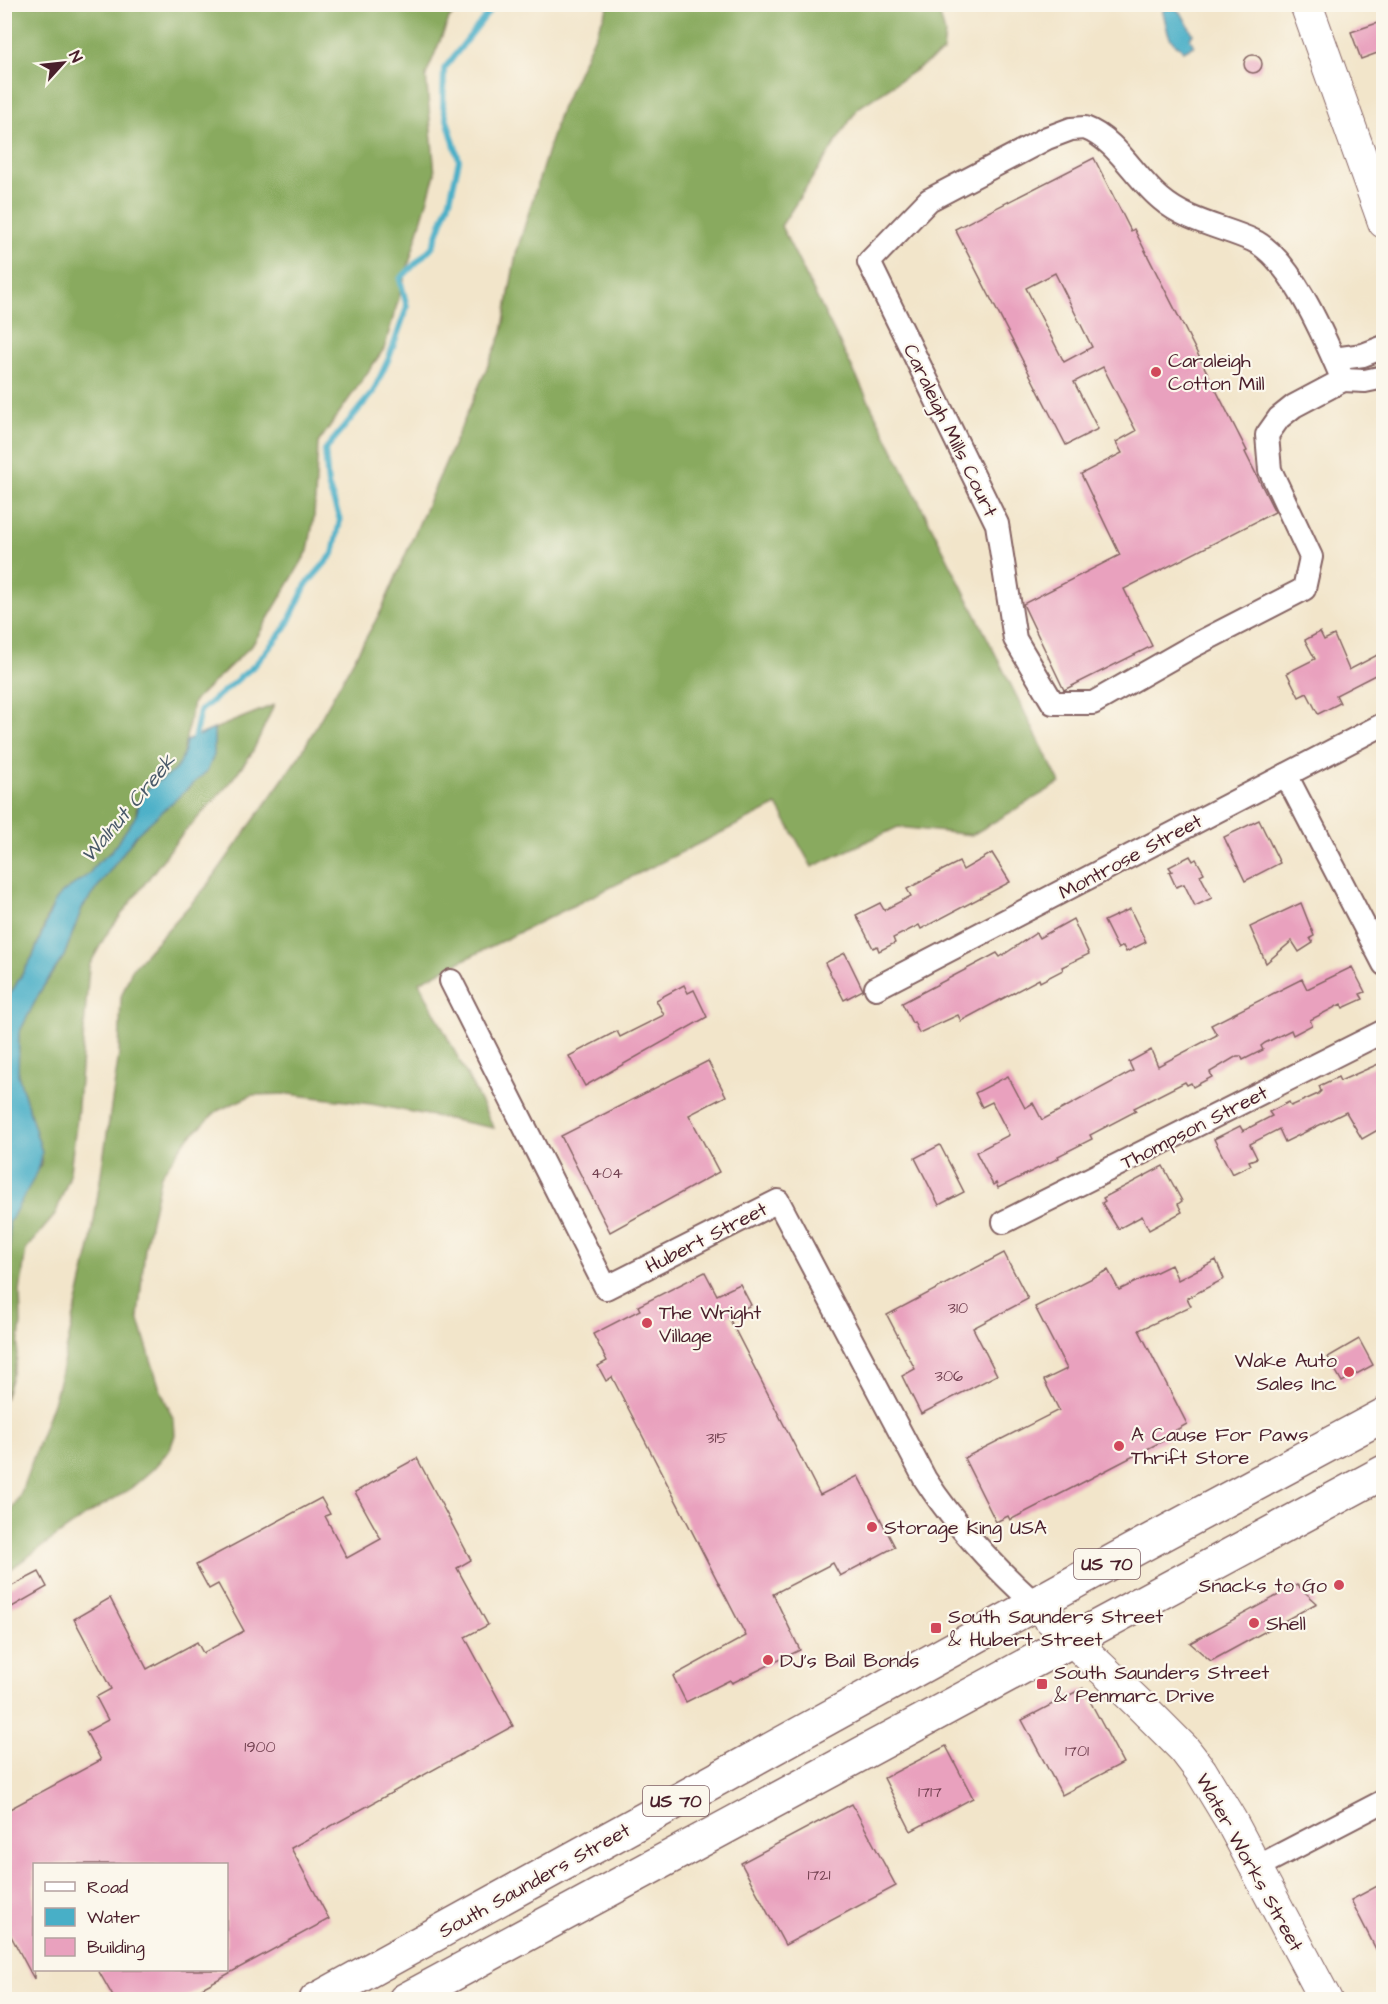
<svg xmlns="http://www.w3.org/2000/svg" width="1388" height="2004" viewBox="0 0 1388 2004" font-family="'Architects Daughter',sans-serif">
  <rect width="100%" height="100%" fill="#fbf7ec"/>
  <filter id="ink" filterUnits="userSpaceOnUse"><feTurbulence type="fractalNoise" baseFrequency=".0167" numOctaves="2"/><feDisplacementMap in="SourceGraphic" scale="12" xChannelSelector="R" yChannelSelector="G"/><feConvolveMatrix kernelMatrix="1 2 1 2 8 2 1 2 1" color-interpolation-filters="sRGB"/></filter>
  <filter id="wash" filterUnits="userSpaceOnUse"><feTurbulence type="fractalNoise" baseFrequency=".008" numOctaves="4" result="noise"/><feDisplacementMap in="SourceGraphic" scale="24" xChannelSelector="R" yChannelSelector="G"/><feGaussianBlur stdDeviation="1.35" result="paint"/><feColorMatrix in="noise" values="0 0 0 0 0 0 0 0 0 0 0 0 0 0 0 0 0 1.4 0 .05"/><feComposite in="paint" operator="in"/></filter>
  <g filter="url(#wash)">
    <rect width="100%" height="100%" fill="#f2e5ca"/>
    <g fill="#89aa5e" stroke="#6a6444" stroke-width="1.5">
      <path d="M5,5H461L449,19L426,75L435,174L384,349L318,443L314,517L308,551L253,644L193,702L181,764L176,771L145,791L137,803L136,816L111,852L97,863L89,874L62,893L49,913L33,956L5,1003Z"/>
      <path d="M609,5H937L945,33L943,52L858,108L781,226L1060,783L972,835L898,827L812,867L777,805L419,982L494,1128L371,1104L288,1094L252,1095L217,1111L186,1140L161,1175L145,1248L138,1317L159,1386L174,1421L175,1435L170,1449L153,1469L129,1490L88,1514L5,1573V1522L20,1495L56,1394L90,1247L119,1054L121,997L132,969L207,886L300,755L381,611L502,333L516,254L559,114Z"/>
      <path d="M274,705L252,753L228,785L179,838L106,935L89,966L77,1118L69,1178L55,1215L26,1249L20,1292L21,1324L16,1363L5,1399V1313L11,1293L9,1223L41,1164L42,1152L18,1075L19,1033L41,990L64,956L82,908L137,834L207,771L214,755V729Z"/>
    </g>
    <g fill="#48afc7" stroke="#496779" stroke-width="1.5">
      <path d="M1173,5L1183,16L1193,34L1190,39L1194,46L1183,51C1180,44 1177,47 1173,42C1165,32 1167,21 1162,11Z"/>
      <path d="M214,729V755L207,771L137,834L82,908L64,956L41,990L19,1033L18,1075L42,1152L38,1171L9,1223L11,1293L5,1313V1003L33,956L54,903L62,893L89,874L97,863L111,852L136,816L141,795C163,770 180,783 186,741Z"/>
    </g>
    <g fill="none" stroke-linecap="round" stroke-linejoin="round">
      <path stroke="#48afc7" stroke-width="6" d="M193,744L200,711L255,665L286,627L306,585L333,554L340,520L328,485L325,450L373,392L389,358L407,307L400,279L433,246L450,200L459,160L443,106L444,69L495,4"/>
    </g>
    <g id="blocks">
      <g fill="#e9a1be" fill-rule="evenodd">
        <path d="M1383,21V51L1361,59L1351,32Z"/>
        <circle cx="1253" cy="64" r="9"/>
        <path d="M1094,158L1131,231L1134,229L1247,451L1245,452L1275,512L1124,589L1152,646L1064,690L1023,604L1120,555L1081,474L1122,453L1116,442L1136,431L1103,367L1074,382L1098,429L1066,445L955,229ZM1055,273L1092,347L1064,362L1026,288Z"/>
        <path d="M1320,632L1324,640L1334,635L1349,670L1383,652V671L1336,695L1340,703L1318,714L1307,693L1299,697L1287,673L1315,659L1305,640Z"/>
        <path d="M1259,820L1280,863L1245,881L1224,837Z"/>
        <path d="M992,853L1010,882L921,929L919,925L893,938L895,943L879,951L877,946L873,948L856,915L880,903L884,910L911,896L907,889L943,870L959,862L963,870Z"/>
        <path d="M1190,856L1193,861L1196,859L1204,873L1200,875L1212,898L1195,906L1184,884L1176,887L1169,872L1172,871L1169,867Z"/>
        <path d="M1301,903L1314,936L1310,938L1313,943L1299,952L1292,941L1266,963L1250,927Z"/>
        <path d="M1130,909L1146,942L1126,952L1123,946L1118,949L1104,921Z"/>
        <path d="M1073,919L1089,954L1062,967L1063,970L1040,982L1039,979L961,1021L958,1015L919,1033L914,1022L912,1023L902,1003L997,953L1000,957L1036,933L1039,938Z"/>
        <path d="M845,953L863,990L844,1000L825,963Z"/>
        <path d="M1352,967L1365,992L1360,994L1363,999L1343,1008L1341,1004L1310,1020L1312,1025L1293,1035L1291,1030L1265,1043L1261,1046L1263,1050L1243,1060L1241,1056H1237L1210,1072L1212,1077L1193,1087L1191,1083L1187,1085L1185,1082L1134,1108L1136,1111L1090,1135L1092,1139L1058,1156L1059,1158L998,1188L996,1183L993,1185L976,1152L1009,1135L992,1102L982,1107L975,1093L1008,1076L1025,1108L1033,1103L1042,1120L1133,1071L1129,1062L1151,1050L1158,1066L1217,1035L1211,1025L1302,979L1307,989Z"/>
        <path d="M684,985L688,993L694,990L707,1017L585,1086L569,1056L617,1031L620,1037L664,1015L656,1000Z"/>
        <path d="M708,1061L726,1096L689,1115L719,1172L610,1232L561,1136Z"/>
        <path d="M1383,1062V1127L1362,1139L1346,1112L1285,1142L1279,1129L1250,1144L1257,1158L1249,1161L1251,1165L1232,1174L1214,1139L1240,1126L1243,1131L1272,1116L1269,1112L1289,1102L1291,1106L1318,1094L1321,1091L1319,1086L1338,1077L1340,1081Z"/>
        <path d="M940,1145L964,1192L939,1205L915,1158Z"/>
        <path d="M1163,1166L1182,1201L1178,1204L1182,1212L1149,1230L1142,1216L1118,1229L1102,1203L1105,1201L1103,1198Z"/>
        <path d="M1004,1253L1028,1299L973,1328L997,1375L921,1414L902,1376L915,1369L887,1315Z"/>
        <path d="M1216,1260L1224,1279L1187,1298L1191,1306L1139,1330L1187,1424L1176,1430L1178,1433L1076,1486L1010,1520L1008,1516L996,1522L964,1458L1059,1410L1044,1380L1067,1369L1035,1307L1108,1270L1119,1290L1171,1265L1178,1280Z"/>
        <path d="M705,1272L717,1295L740,1284L751,1305L728,1316L820,1495L858,1476L895,1547L840,1576L833,1563L773,1594L800,1650L732,1683L730,1680L686,1702L673,1676L746,1636L612,1377L606,1381L598,1366L607,1361L593,1334L640,1310L638,1306Z"/>
        <path d="M1359,1339L1373,1365L1342,1382L1328,1357Z"/>
        <path d="M417,1458L471,1560L457,1568L488,1625L465,1637L513,1726L291,1848L329,1919L180,2000H115L98,1970H226V1864H34V1979L4,1923V1812L101,1760L86,1732L108,1720L96,1697L111,1689L74,1619L110,1598L147,1669L197,1642L203,1653L244,1631L218,1584L209,1589L196,1565L321,1498L330,1514L325,1516L347,1558L381,1539L355,1492Z"/>
        <path d="M39,1572L47,1587L12,1607L4,1590Z"/>
        <path d="M1297,1585L1317,1603L1211,1661L1190,1643Z"/>
        <path d="M1083,1688L1123,1763L1062,1795L1022,1720Z"/>
        <path d="M946,1746L973,1798L911,1831L884,1778Z"/>
        <path d="M852,1804L896,1886L785,1945L741,1863Z"/>
        <path d="M1383,1883V1963L1351,1900Z"/>
      </g>
    </g>
  </g>
  <g filter="url(#ink)">
    <use href="#blocks" fill-opacity="0" stroke="#856463" stroke-width="1.5"/>
    <g fill="none" stroke-linecap="round" stroke-linejoin="round">
      <g stroke="#856463" stroke-width="26">
        <g id="street">
          <path d="M1085,128C1117,140 1135,178 1161,199C1186,221 1223,227 1252,240C1291,257 1326,341 1343,380L1294,406L1279,418L1267,435L1270,470L1311,557L1304,589L1193,646L1093,703H1053L1015,639L997,524L869,262L929,200L1047,138L1071,129Z"/>
          <path d="M1334,359L1363,355L1384,347"/>
          <path d="M1343,380L1365,381L1384,377"/>
          <path d="M1286,775L1384,964"/>
          <path d="M451,981L606,1288L778,1201L925,1479C956,1527 994,1567 1036,1605"/>
          <path d="M876,988L1384,724"/>
          <path d="M1004,1222L1384,1031"/>
          <path d="M1257,1867L1384,1801"/>
        </g>
      </g>
      <g stroke="#856463" stroke-width="34">
        <g id="secondary">
          <path d="M1306,4L1384,222"/>
          <path d="M1036,1605L1141,1706L1184,1749L1201,1771L1230,1819L1326,2000"/>
        </g>
      </g>
      <g stroke="#856463" stroke-width="36">
        <g id="primary">
          <path d="M316,2000L1133,1550L1384,1415"/>
          <path d="M405,2000L1384,1472"/>
        </g>
      </g>
      <use href="#street" stroke="#fff" stroke-width="22"/>
      <use href="#secondary" stroke="#fff" stroke-width="32"/>
      <use href="#primary" stroke="#fff" stroke-width="33"/>
    </g>
  </g>
  <g fill="#d1495b" stroke="#fbf7ec" stroke-width="2">
    <circle cx="1156" cy="372" r="6"/>
    <circle cx="647" cy="1323" r="6"/>
    <circle cx="1349" cy="1372" r="6"/>
    <circle cx="1119" cy="1446" r="6"/>
    <circle cx="872" cy="1527" r="6"/>
    <circle cx="1339" cy="1585" r="6"/>
    <circle cx="1254" cy="1623" r="6"/>
    <rect x="930" y="1622" width="12" height="12" rx="3"/>
    <circle cx="768" cy="1660" r="6"/>
    <rect x="1036" y="1678" width="12" height="12" rx="3"/>
  </g>
  <g text-anchor="middle" stroke-width="4.5" stroke-linejoin="round" paint-order="stroke">
    <g font-size="16" fill="#724050">
      <text x="607" y="1178">404</text>
      <text x="958" y="1313">310</text>
      <text x="949" y="1381">306</text>
      <text x="717" y="1443">315</text>
      <text x="260" y="1752">1900</text>
      <text x="1077" y="1756">1701</text>
      <text x="930" y="1797">1717</text>
      <text x="819" y="1880">1721</text>
    </g>
    <g fill="#fbf7ec" stroke="#7f6065" stroke-width="1.5">
      <rect x="1074" y="1549" width="66" height="30" rx="4.5"/>
      <rect x="643" y="1786" width="66" height="30" rx="4.5"/>
    </g>
    <g font-size="18" font-weight="bold" fill="#4a1f2b">
      <text x="1107" y="1570">US 70</text>
      <text x="676" y="1807">US 70</text>
    </g>
    <g font-size="20" fill="#4a1f2b" stroke="#fbf7ec" text-anchor="start">
      <text x="1168" y="367">Caraleigh<tspan x="1168" dy="23">Cotton Mill</tspan></text>
      <text x="659" y="1319">The Wright<tspan x="659" dy="23">Village</tspan></text>
      <text x="1337" y="1367" text-anchor="end">Wake Auto<tspan x="1337" dy="23">Sales Inc</tspan></text>
      <text x="1131" y="1441">A Cause For Paws<tspan x="1131" dy="23">Thrift Store</tspan></text>
      <text x="884" y="1534">Storage King USA</text>
      <text x="1327" y="1592" text-anchor="end">Snacks to Go</text>
      <text x="948" y="1623">South Saunders Street<tspan x="948" dy="23">&amp; Hubert Street</tspan></text>
      <text x="1266" y="1630">Shell</text>
      <text x="780" y="1667">DJ's Bail Bonds</text>
      <text x="1054" y="1679">South Saunders Street<tspan x="1054" dy="23">&amp; Penmarc Drive</tspan></text>
    </g>
    <g font-size="20" fill="#4a1f2b" stroke="#fbf7ec">
      <text transform="translate(951 430) rotate(64)" y="7">Caraleigh Mills Court</text>
      <text transform="translate(1130 856) rotate(-28)" y="7">Montrose Street</text>
      <text transform="translate(1194 1127) rotate(-27)" y="7">Thompson Street</text>
      <text transform="translate(706 1237) rotate(-27)" y="7">Hubert Street</text>
      <text transform="translate(1250 1862) rotate(61)" y="7">Water Works Street</text>
      <text transform="translate(534 1880) rotate(-29)" y="7">South Saunders Street</text>
    </g>
    <g font-size="21" font-style="italic" fill="#495969" stroke="#fbf7ec">
      <text transform="translate(128 808) rotate(-50)" y="7">Walnut Creek</text>
    </g>
  </g>
  <rect width="1388" height="2004" fill="none" stroke="#fbf7ec" stroke-width="24"/>
  <rect x="33" y="1863" width="195" height="108" fill="#fbf7ec" stroke="#b4a19f" stroke-width="1.5"/>
  <rect x="45" y="1882" width="30" height="9" fill="#ffffff" stroke="#b4a19f" stroke-width="1.5"/>
  <text x="87" y="1893" font-size="18" fill="#4a1f2b">Road</text>
  <rect x="45" y="1908" width="30" height="18" fill="#48afc7" stroke="#b4a19f" stroke-width="1.5"/>
  <text x="87" y="1923" font-size="18" fill="#4a1f2b">Water</text>
  <rect x="45" y="1938" width="30" height="18" fill="#e9a1be" stroke="#b4a19f" stroke-width="1.5"/>
  <text x="87" y="1953" font-size="18" fill="#4a1f2b">Building</text>
  <g transform="translate(63 63) rotate(63)" stroke="#fbf7ec" stroke-width="4.5" paint-order="stroke">
  <path d="M0-4.5L10 22L0 15L-10 22Z" fill="#4a1f2b"/>
  <text y="-9" font-size="16" font-weight="bold" text-anchor="middle" fill="#4a1f2b">N</text>
  </g>
</svg>
